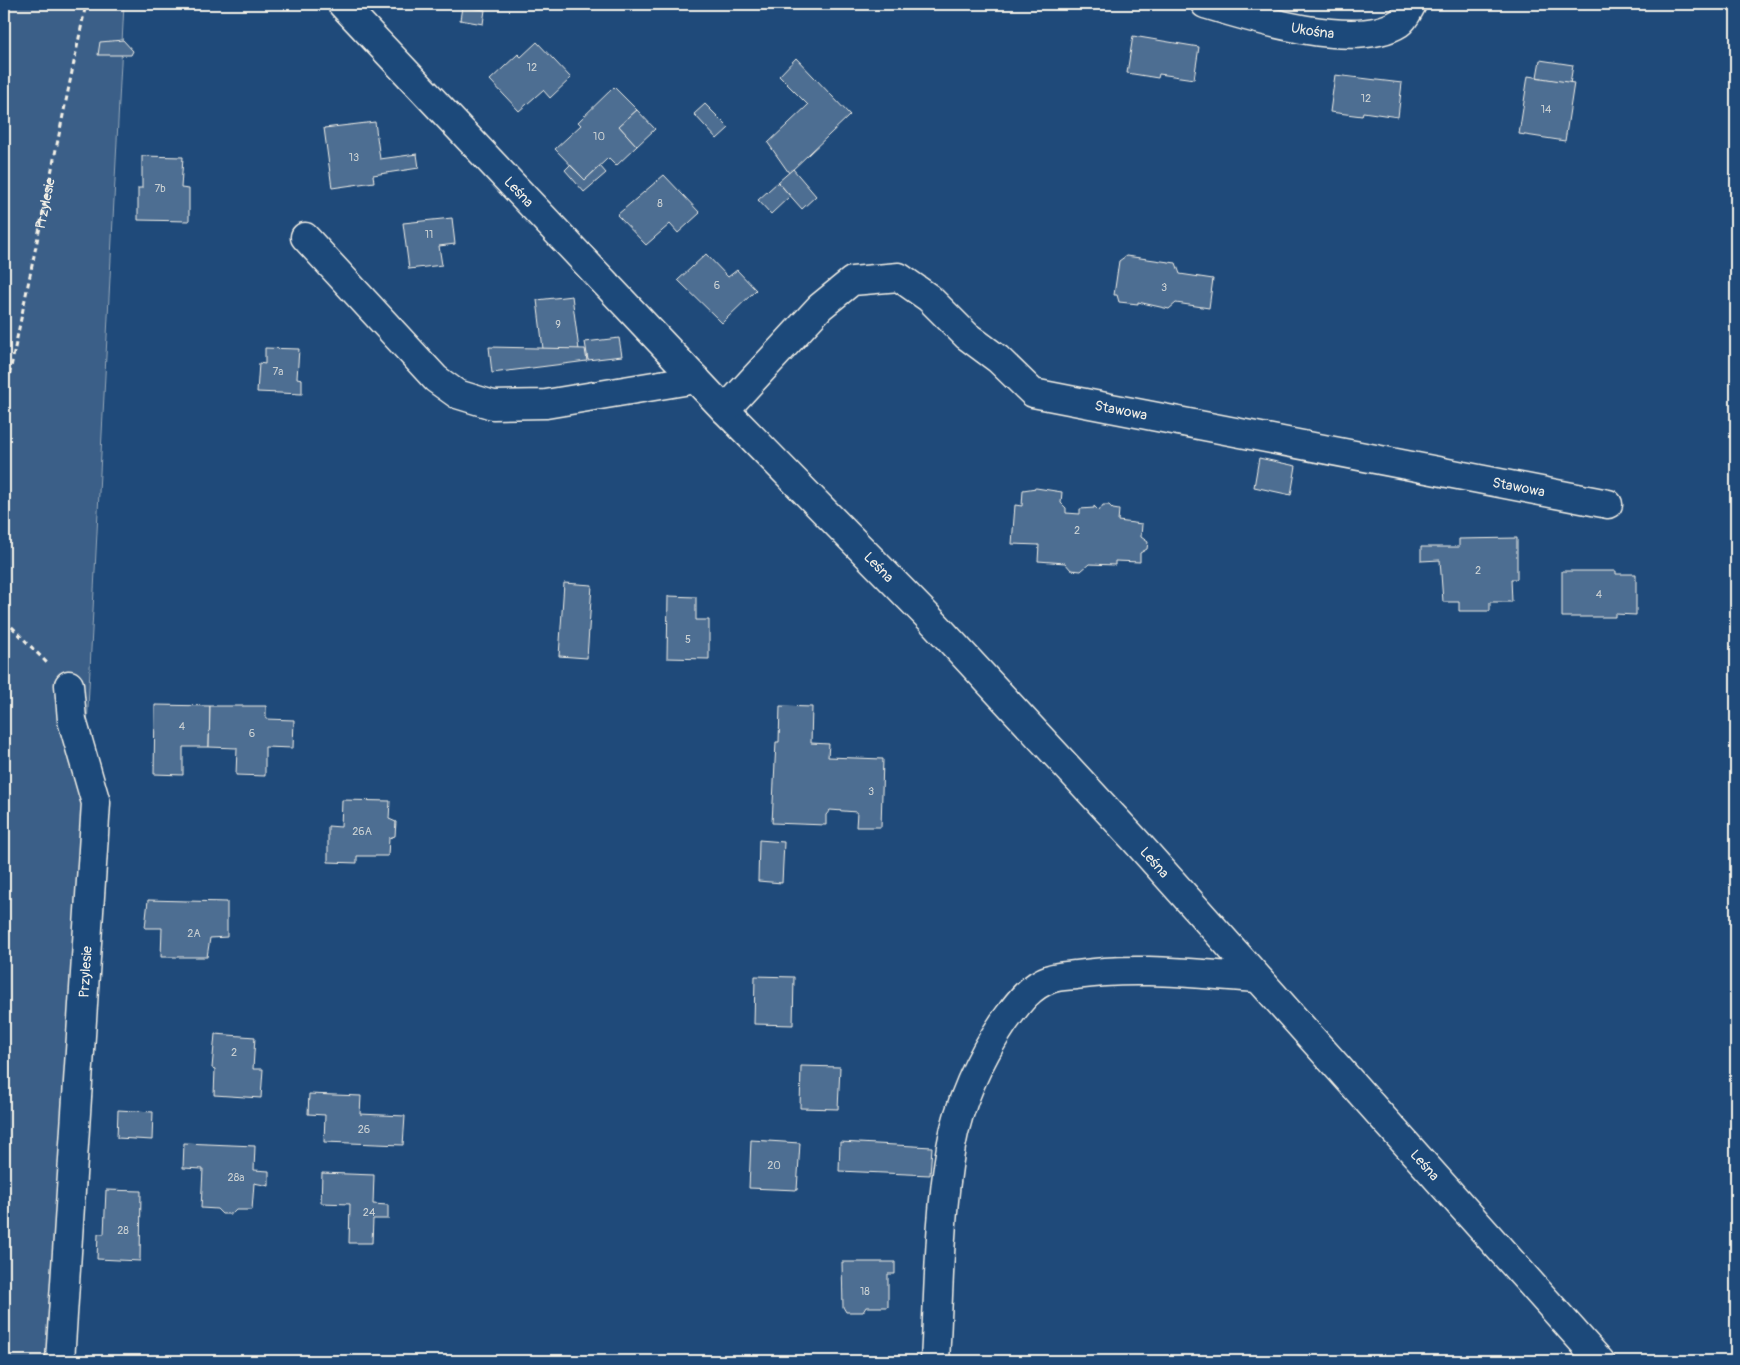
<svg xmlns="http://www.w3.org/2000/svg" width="1740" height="1365" viewBox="0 0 1740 1365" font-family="Pangolin,sans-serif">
  <rect width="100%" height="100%" fill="#1f4a7a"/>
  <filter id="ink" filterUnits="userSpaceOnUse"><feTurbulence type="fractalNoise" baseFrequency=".02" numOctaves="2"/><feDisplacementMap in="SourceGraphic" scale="10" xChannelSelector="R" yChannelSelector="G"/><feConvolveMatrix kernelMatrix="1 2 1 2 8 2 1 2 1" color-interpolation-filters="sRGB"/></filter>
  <g filter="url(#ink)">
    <path fill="#3a5f88" stroke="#97a8b8" d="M4,4H124L77,923L51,1361H4Z"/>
    <g fill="#4d6e92" stroke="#f4f1e8">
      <path d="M1548,4H1587L1586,9Z"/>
      <path d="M462,7L485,10L483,24L460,20Z"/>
      <path d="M1133,36L1199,47L1194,79L1159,74L1158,78L1127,73Z"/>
      <path d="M123,40L133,51L131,55H98L100,42Z"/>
      <path d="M537,42L571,78L550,98L543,90L519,111L490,80L518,54L521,57Z"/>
      <path d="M796,58L850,115L789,173L768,143L808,105L779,76Z"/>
      <path d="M1540,60L1573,65L1570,84L1537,77Z"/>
      <path d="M1335,75L1402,83L1398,117L1363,112L1362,116L1330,112Z"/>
      <path d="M1528,76L1574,83L1565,141L1519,134Z"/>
      <path d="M614,87L637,110L619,126L637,146L616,166L608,158L585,180L555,149L581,125L578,122Z"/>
      <path d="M705,104L729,128L717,139L694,114Z"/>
      <path d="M637,110L655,129L637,146L619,126Z"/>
      <path d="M375,122L380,159L417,154L419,168L373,175L374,182L332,188L324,128Z"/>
      <path d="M142,156L183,157L181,188L189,189V221L138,220V188H142Z"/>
      <path d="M570,165L585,180L600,166L606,173L584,192L565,170Z"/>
      <path d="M793,169L816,196L802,209L778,182Z"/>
      <path d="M664,175L700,213L678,233L670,224L646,245L617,215Z"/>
      <path d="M778,182L790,196L771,214L758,200Z"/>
      <path d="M452,218L455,244L439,246L442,265L409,269L403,223Z"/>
      <path d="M706,254L728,277L737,270L756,290L722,323L678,280Z"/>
      <path d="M1126,256L1176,263L1180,274L1213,279L1209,308L1176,303L1169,309L1138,302V304L1119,302L1117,295H1114L1119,261Z"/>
      <path d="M572,296L579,350L543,349L537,300Z"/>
      <path d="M619,338L622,356L588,360L585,342Z"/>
      <path d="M489,347L585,349L587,361L492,373Z"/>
      <path d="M265,348L299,349L297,378L302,379V394L257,392L259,363L265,364Z"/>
      <path d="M1259,458L1296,466L1291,495L1254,487Z"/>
      <path d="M1036,488L1062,492L1061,503L1066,508V513L1080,514V509L1094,508V506L1099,511L1103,505H1109L1113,509L1119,510L1118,521L1142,524L1141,537L1148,542L1147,549L1140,553V562L1115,561V565L1089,564L1081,571L1071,570L1065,563L1038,561L1039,545L1012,544L1015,505L1022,506L1023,490Z"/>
      <path d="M1517,538V579H1511L1512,602H1490V611H1459V602H1443L1440,560L1421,561V547H1459V539Z"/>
      <path d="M1562,571H1616V574H1636V615L1615,614V617H1562Z"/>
      <path d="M564,583L592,585L587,658L559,656Z"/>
      <path d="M668,596L696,597V620H709V659L667,658Z"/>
      <path d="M155,705L210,706L209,747H183V775L154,774Z"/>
      <path d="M210,706H266V719L294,720L293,748L265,747V776L236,775L237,748L209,747Z"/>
      <path d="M780,706L812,707L811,743L829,744L828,757L883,759L881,827H856L857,812L830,810L826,815V825L772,823L776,742H779Z"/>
      <path d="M342,800L390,801L389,819L396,822L395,836L389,838L388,856H357V863L328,862V826L341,827Z"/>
      <path d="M759,840L784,842L782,883L758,881Z"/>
      <path d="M148,900L227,902V937L210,938L207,957H161L162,928H145Z"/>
      <path d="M755,976L794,977L793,1025L754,1024Z"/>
      <path d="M215,1034L255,1037L253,1069H263L261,1098L214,1095L215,1069L212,1068Z"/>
      <path d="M801,1066L840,1067L838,1109L800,1108Z"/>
      <path d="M309,1094L361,1096L360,1114L405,1116L403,1145L324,1142L325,1115L308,1114Z"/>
      <path d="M118,1110L153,1112L152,1140L117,1138Z"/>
      <path d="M751,1140L800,1143L797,1190L749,1188Z"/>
      <path d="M840,1142L932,1147L930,1175L839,1171Z"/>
      <path d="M184,1143L255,1146L254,1170L269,1171V1186L254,1183L252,1210H236L232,1214H222L217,1209L201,1208L203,1169L183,1168Z"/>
      <path d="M322,1173L374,1175L373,1204L388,1205V1219H373L372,1243H349L350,1204L321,1203Z"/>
      <path d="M106,1190L141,1191L140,1261L97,1259L98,1234H104Z"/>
      <path d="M842,1262H895V1274H888V1307H866L863,1312H846L843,1307Z"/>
    </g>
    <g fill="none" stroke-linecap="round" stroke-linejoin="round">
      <g stroke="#f4f1e8" stroke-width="31">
        <g id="minor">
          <path id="s2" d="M342,4L725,410L935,624L1134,839L1600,1361"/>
          <path id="s3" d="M1205,4C1251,18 1356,51 1399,23C1405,19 1409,9 1412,4"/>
          <path d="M305,237L436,379L457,394L493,405L546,404L696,379"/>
          <path id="s4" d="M725,410L820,307L852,281L899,277L929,298L967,336L998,359L1033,393L1608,504"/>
          <path id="s5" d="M60,1361L96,803L72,720L69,685"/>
          <path d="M935,1361C939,1290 939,1217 951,1147C958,1105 980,1057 1004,1022C1016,1006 1029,986 1050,979C1058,976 1068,976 1076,975C1135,966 1197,974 1257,978"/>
        </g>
      </g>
      <g stroke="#f4f1e8" stroke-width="3" stroke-dasharray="5 4" stroke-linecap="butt">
        <path id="s1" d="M4,401L86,4"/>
        <path d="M4,611L8,623L49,665"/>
      </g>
      <use href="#minor" stroke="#1f4a7a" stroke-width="28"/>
    </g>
  </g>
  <g text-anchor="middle" stroke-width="5" stroke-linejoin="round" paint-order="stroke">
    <g font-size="11" fill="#cad0d2">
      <text x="532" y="71">12</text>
      <text x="1366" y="102">12</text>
      <text x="1546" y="113">14</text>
      <text x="599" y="140">10</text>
      <text x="354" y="161">13</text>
      <text x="160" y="192">7b</text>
      <text x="660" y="207">8</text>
      <text x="429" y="238">11</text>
      <text x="717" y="289">6</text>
      <text x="1164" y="291">3</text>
      <text x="558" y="328">9</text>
      <text x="278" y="375">7a</text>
      <text x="1077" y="534">2</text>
      <text x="1478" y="574">2</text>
      <text x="1599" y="598">4</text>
      <text x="688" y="643">5</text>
      <text x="182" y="730">4</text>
      <text x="252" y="737">6</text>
      <text x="871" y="795">3</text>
      <text x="362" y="835">26A</text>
      <text x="194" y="937">2A</text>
      <text x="234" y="1056">2</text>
      <text x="364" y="1133">26</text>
      <text x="774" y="1169">20</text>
      <text x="236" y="1181">28a</text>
      <text x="369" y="1216">24</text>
      <text x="123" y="1234">28</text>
      <text x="865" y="1295">18</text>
    </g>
    <g font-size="14" fill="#f4f1e8" stroke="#1f4a7a">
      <text dy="5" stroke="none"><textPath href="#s3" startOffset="111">Ukośna</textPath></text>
      <text dy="5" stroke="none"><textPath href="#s2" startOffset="258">Leśna</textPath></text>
      <text dy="5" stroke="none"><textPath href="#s1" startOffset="202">Przylesie</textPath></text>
      <text dy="5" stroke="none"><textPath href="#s4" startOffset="496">Stawowa</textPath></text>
      <text dy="5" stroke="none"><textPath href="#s4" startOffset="901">Stawowa</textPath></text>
      <text dy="5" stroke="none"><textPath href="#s2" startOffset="778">Leśna</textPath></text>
      <text dy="5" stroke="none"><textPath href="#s2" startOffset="1182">Leśna</textPath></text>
      <text dy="5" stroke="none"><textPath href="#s5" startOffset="390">Przylesie</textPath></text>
      <text dy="5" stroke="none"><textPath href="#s2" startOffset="1588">Leśna</textPath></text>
    </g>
  </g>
  <rect width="1740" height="1365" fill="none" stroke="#1f4a7a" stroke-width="20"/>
  <rect x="10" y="10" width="1720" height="1345" fill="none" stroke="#f4f1e8" stroke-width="2" filter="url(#ink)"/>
</svg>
